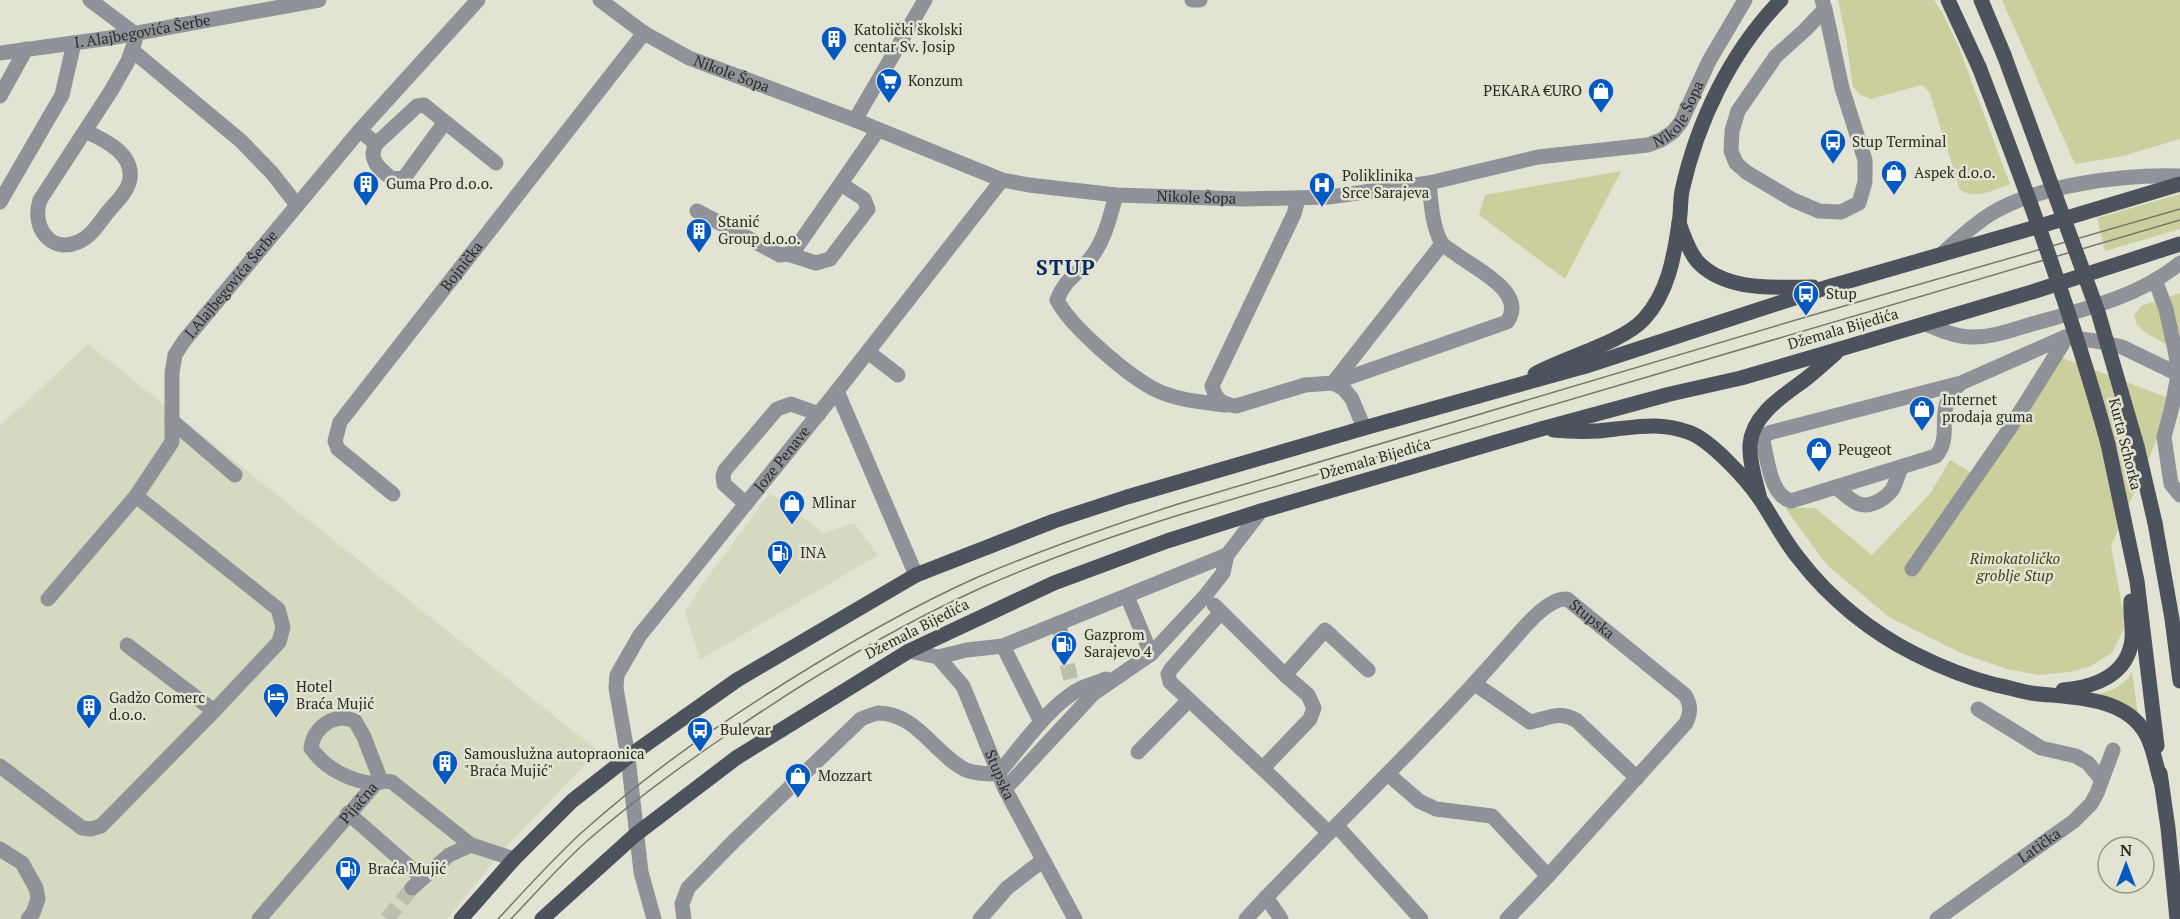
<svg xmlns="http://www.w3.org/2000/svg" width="2180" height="919" viewBox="0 0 2180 919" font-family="'PT Serif',serif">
  <rect width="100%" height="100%" fill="#e2e3d2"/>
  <g fill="#d6d8bf">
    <path d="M88,344L598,751L504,849L447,919H0V426Z"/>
    <path d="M770,493L823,533L854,523L878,555L700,660L685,612L704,582Z"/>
  </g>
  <g fill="#cbce9d">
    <path d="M1838,0H1934L1943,14L1958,45L2010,184C1993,190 1977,200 1960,190L1930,94L1925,87L1921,85L1871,99L1861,95L1853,87L1846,38Z"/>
    <path d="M2002,0H2180V139L2123,156L2075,164Z"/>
    <path d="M1621,171L1565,279L1479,215L1485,195Z"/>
    <path d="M2180,194V229L2105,251L2097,218Z"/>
    <path d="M2180,293V352L2148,334L2137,325L2134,315L2141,306Z"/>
    <path d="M2057,356L2174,400L2111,546L2123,611L2124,628L2112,653L2089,667L2069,672L2039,675L2007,669L1961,653L1889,617L1827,565L1785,508H1815L1872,555L1930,494L1950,460L1978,477Z"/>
    <path d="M2132,672L2139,723L2094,695C2113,690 2121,689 2132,672Z"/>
  </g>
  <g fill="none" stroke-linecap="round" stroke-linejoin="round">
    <g stroke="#bdbeaf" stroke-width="15" stroke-dasharray="15 8" stroke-linecap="butt">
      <path d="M1062,642L1071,681"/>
      <path d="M387,919L412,888"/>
    </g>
    <g stroke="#8f9399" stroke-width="15">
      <path id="s1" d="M600,0L644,33L689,58L855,120L1002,180L1029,185L1116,195L1244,199L1329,197L1429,183L1538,157L1648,145L1661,140L1673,132L1681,122L1709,61L1745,0"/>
      <path d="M1192,0H1200"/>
      <path d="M1822,0L1825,9L1842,88L1865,160V182L1859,203L1841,212L1819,211L1793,200L1746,172L1736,163L1731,151L1732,131L1738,111L1776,56L1805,30L1825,9"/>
      <path d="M133,51L241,141L272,173L297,205"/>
      <path id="s2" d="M0,53L110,38L319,0"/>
      <path d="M0,96L26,49"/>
      <path d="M855,120L925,0"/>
      <path d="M360,130L376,144L417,106L424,105L496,163"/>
      <path d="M85,131C105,140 137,155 129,183C125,195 115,203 107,213C99,223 91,237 78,242C50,254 31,226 40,200L111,91L128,61L135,41L134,33L90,0"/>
      <path d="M376,144C367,160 380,169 392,179L404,178L445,122"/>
      <path d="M1116,195C1110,217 1104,243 1089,260C1076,276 1065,279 1057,300C1070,326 1125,373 1152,388C1174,400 1201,402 1225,405"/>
      <path d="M1298,199L1294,214L1212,386C1216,400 1222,404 1236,406L1305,385L1333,383L1344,389L1352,399L1364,428"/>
      <path d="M0,202L62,95L74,43"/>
      <path d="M697,211L780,255L788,254L796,248L878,130"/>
      <path d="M1943,253C1958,239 1972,226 1989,215C2036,185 2125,174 2180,176"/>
      <path d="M788,254L816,263L830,259L868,209L864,199L841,184"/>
      <path d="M2155,280L2166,309L2176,355L2178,375L2172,407L2164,437L2171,484L2180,495"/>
      <path d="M1926,324C1940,330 1954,336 1970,337C1991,338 2012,330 2032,324C2082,310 2139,297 2180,263"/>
      <path d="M868,352L898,375"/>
      <path d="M1333,383L1507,322C1528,293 1476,269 1456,254C1451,250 1444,247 1441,242C1432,225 1431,202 1429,183"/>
      <path d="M1333,383L1442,244"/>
      <path d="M1961,383L1772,432L1765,435L1763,442C1768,460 1770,495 1791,501L1936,456C1955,433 1931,410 1961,383L2065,337L2096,341L2122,347L2180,375"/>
      <path d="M837,391L916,575"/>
      <path d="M172,421L235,475"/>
      <path d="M1836,487C1842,492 1848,498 1855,502C1867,510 1884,500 1892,490C1896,484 1898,474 1901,468"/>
      <path id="s3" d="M393,494L338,449L335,441L340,422L644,33"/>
      <path d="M746,504L724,484L723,476L725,470L777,409L791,404L819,414"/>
      <path d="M1912,569L2010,428L2062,345L2065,337"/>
      <path d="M1127,596L1151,654"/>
      <path id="s4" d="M48,599L136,496L172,442V373L175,355L184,341L360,130L478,0"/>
      <path d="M1214,605L1285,675L1325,630L1368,670"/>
      <path d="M1221,612L1171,669L1168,674L1170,682L1278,783L1329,833"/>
      <path d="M1059,623L1062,642"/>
      <path d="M127,645L214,711"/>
      <path d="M1003,646L1041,722"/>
      <path id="s5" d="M909,651L938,657L963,686L1005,789L1075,919"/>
      <path d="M938,657L967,650L1003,646L1227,555L1261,511"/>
      <path d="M1475,684L1530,722C1547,719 1559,710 1576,720L1637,778"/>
      <path d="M1978,709L2041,748L2076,756L2088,763L2101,779"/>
      <path d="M1138,752L1189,700"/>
      <path d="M0,766L82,828L91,829L101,826L214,711L279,642L283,627L278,609L136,496"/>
      <path d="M1263,768L1310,719L1314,708L1308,695L1285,675"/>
      <path d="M998,774C1020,748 1053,700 1084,687C1091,684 1099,682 1106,679"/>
      <path d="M1388,774L1419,801L1436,809L1492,816L1548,876"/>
      <path d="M375,784C351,781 325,769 311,748C314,727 334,712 355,721L364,737L381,781"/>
      <path d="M1005,789L1094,693L1151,654L1205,596L1223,573L1227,555"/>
      <path d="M348,813L422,878"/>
      <path d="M1337,826L1421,919"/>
      <path d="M0,849L22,863L36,888L38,899L33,913L28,919"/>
      <path d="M412,888L449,855L471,845"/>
      <path d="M1266,897L1281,919"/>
      <path id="s6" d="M259,919L375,784L384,781L392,782L471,845L514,859"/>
      <path id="s7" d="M654,919L641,872L628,757L616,688L617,675L640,635L837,391L1002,180"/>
      <path d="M684,919L682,904L688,888L733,842L861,719C866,717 873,714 878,713C917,713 935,755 966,770C976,774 988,774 998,774"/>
      <path d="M980,919L1007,888L1042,861"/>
      <path id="s8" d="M1246,919C1331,827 1423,743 1505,649C1519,634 1546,597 1567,599L1685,695C1691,705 1691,712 1686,723L1548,876L1507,919"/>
      <path id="s9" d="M1937,919L2074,821L2091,804L2097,793L2113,750"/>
    </g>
    <g stroke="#4c535d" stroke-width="15">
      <path d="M1948,0L1979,67"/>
      <path d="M1981,0L2004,55"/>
      <path d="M1679,223C1684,236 1688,250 1697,261C1725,292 1775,287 1813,287"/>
      <path d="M1535,374C1565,357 1622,343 1644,319C1668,293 1674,257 1679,223C1681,213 1680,202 1682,191C1697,122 1731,51 1781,0"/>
      <path d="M1553,430C1574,432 1596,432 1616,429C1643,426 1662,423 1688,432C1710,439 1747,480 1760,499C1774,520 1784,541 1800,560C1830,599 1871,632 1915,654C1941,667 1968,678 1996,685C2008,687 2019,691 2031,693C2070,698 2124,695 2146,734C2154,748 2156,767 2161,782"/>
      <path d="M2108,444L2137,581L2157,746"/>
      <path d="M1759,495C1755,479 1749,461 1750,444C1753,413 1785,395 1807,378C1817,370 1826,362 1836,353"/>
      <path d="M2155,523L2172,619L2180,681"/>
      <path d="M2063,690C2095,687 2128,675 2132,639C2133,626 2130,613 2131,601"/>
      <path d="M2160,773L2168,828L2177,919"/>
      <path d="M461,919L514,859L572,801L628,757L737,680L916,575L1054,521L1127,497L1364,428L1586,366L1828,287L2033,228L2180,184"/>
      <path d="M542,919L635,835L736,758L909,651L1054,583L1167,541L1261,511L1541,429L1670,394L1741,378L1840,349L2032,292L2180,244"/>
    </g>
    <g stroke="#77776d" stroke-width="1.5">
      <path d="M498,919C524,891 551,861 580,834C639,781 704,734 772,691C838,649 906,609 978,577C1043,549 1110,526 1178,504L1806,317L2180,209"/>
      <path d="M511,919C536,893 560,865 587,841C633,801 681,766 731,732C811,677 895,627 983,587C1047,559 1112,536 1179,515L2180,220"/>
    </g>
    <g stroke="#4c535d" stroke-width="15">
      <path d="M2004,55L2098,312L2137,446L2155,523"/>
      <path d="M1979,67C2027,191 2073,316 2108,444"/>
    </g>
  </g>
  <defs>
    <g id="building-pin" transform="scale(1.35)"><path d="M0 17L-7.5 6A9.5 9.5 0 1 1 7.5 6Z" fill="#0358c1" stroke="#e2e3d2"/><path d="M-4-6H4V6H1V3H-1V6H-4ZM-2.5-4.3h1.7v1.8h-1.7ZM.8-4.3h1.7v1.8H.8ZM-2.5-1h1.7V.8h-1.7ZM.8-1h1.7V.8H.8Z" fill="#fff"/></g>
    <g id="supermarket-pin" transform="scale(1.35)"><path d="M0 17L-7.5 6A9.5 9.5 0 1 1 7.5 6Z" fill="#0358c1" stroke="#e2e3d2"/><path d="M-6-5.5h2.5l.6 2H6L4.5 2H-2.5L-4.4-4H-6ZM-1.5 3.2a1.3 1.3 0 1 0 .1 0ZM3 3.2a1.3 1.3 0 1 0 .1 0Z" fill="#fff"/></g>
    <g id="shop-pin" transform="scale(1.35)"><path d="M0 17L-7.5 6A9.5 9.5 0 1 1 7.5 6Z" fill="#0358c1" stroke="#e2e3d2"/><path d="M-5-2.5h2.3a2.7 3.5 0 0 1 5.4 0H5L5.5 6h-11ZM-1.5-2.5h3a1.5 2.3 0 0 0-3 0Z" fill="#fff"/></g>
    <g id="bus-pin" transform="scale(1.35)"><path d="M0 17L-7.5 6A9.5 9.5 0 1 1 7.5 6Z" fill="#0358c1" stroke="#e2e3d2"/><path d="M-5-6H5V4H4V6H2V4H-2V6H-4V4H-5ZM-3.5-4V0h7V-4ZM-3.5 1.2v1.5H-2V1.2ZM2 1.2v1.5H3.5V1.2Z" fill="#fff"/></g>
    <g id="hospital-pin" transform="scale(1.35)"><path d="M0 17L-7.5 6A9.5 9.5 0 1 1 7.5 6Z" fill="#0358c1" stroke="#e2e3d2"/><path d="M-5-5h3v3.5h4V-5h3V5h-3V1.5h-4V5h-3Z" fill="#fff"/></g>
    <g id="fuel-pin" transform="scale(1.35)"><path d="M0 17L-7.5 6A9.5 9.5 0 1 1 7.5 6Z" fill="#0358c1" stroke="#e2e3d2"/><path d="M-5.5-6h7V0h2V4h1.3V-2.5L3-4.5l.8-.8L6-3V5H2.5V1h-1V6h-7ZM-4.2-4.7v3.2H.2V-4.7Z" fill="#fff"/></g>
    <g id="hotel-pin" transform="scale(1.35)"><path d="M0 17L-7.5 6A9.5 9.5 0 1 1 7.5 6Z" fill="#0358c1" stroke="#e2e3d2"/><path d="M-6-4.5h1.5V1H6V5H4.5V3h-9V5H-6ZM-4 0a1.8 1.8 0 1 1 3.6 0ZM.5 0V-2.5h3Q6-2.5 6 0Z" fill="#fff"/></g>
  </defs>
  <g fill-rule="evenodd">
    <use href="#building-pin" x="834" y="39"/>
    <use href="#supermarket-pin" x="889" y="81"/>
    <use href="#shop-pin" x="1601" y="91"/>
    <use href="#bus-pin" x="1833" y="142"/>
    <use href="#shop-pin" x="1894" y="173"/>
    <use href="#building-pin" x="366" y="184"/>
    <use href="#hospital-pin" x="1322" y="185"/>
    <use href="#building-pin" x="699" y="231"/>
    <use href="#bus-pin" x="1806" y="294"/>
    <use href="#shop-pin" x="1922" y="409"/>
    <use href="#shop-pin" x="1819" y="450"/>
    <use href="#shop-pin" x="792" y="503"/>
    <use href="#fuel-pin" x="780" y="553"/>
    <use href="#fuel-pin" x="1064" y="644"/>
    <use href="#hotel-pin" x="276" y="696"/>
    <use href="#building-pin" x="89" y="707"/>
    <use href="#bus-pin" x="700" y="730"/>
    <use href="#building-pin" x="445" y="763"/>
    <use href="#shop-pin" x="798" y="776"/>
    <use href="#fuel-pin" x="348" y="869"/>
  </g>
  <g text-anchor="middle" stroke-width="5" stroke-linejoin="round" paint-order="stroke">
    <g font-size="15" fill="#2b2b25" stroke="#e2e3d2">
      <text dy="5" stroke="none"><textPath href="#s2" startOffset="144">I. Alajbegovića Šerbe</textPath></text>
      <text dy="5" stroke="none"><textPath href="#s1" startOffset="152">Nikole Šopa</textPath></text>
      <text dy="5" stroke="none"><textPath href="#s1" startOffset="1140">Nikole Šopa</textPath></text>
      <text dy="5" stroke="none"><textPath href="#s1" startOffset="638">Nikole Šopa</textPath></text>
      <text dy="5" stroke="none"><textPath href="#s3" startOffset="297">Bojnička</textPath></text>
      <text dy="5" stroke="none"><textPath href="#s4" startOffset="378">I.Alajbegovića Šerbe</textPath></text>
      <text transform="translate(1843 329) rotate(-16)" y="5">Džemala Bijedića</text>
      <text transform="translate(2125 444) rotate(76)" y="5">Kurta Schorka</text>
      <text dy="5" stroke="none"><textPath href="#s7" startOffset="520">Joze Penave</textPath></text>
      <text transform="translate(1375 459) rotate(-16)" y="5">Džemala Bijedića</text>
      <text dy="5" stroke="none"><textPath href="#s8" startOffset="488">Stupska</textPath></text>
      <text transform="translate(917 629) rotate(-27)" y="5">Džemala Bijedića</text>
      <text dy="5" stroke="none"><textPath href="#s5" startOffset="164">Stupska</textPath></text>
      <text dy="5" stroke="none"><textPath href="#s6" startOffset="153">Pijačna</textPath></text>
      <text dy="5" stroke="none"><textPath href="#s9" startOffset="126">Latička</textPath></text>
    </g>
    <g font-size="15" fill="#2b2b25" stroke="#e2e3d2" text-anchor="start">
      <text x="854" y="35">Katolički školski<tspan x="854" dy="17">centar Sv. Josip</tspan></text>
      <text x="908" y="86">Konzum</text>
      <text x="1582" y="96" text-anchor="end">PEKARA €URO</text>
      <text x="1852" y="147">Stup Terminal</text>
      <text x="1914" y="178">Aspek d.o.o.</text>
      <text x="1342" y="181">Poliklinika<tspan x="1342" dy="17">Srce Sarajeva</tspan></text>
      <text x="386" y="189">Guma Pro d.o.o.</text>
      <text x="718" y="227">Stanić<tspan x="718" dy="17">Group d.o.o.</tspan></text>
      <text x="1826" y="299">Stup</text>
      <text x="1942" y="405">Internet<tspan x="1942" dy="17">prodaja guma</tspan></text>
      <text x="1838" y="455">Peugeot</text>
      <text x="812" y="508">Mlinar</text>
      <text x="800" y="558">INA</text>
      <text x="1084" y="640">Gazprom<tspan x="1084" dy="17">Sarajevo 4</tspan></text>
      <text x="296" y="692">Hotel<tspan x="296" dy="17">Braća Mujić</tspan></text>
      <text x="109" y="703">Gadžo Comerc<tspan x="109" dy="17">d.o.o.</tspan></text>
      <text x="720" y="735">Bulevar</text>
      <text x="464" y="759">Samouslužna autopraonica<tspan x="464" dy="17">"Braća Mujić"</tspan></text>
      <text x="818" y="781">Mozzart</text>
      <text x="368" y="874">Braća Mujić</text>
    </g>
    <g font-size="15" font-style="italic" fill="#454613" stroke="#e2e3d2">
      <text x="2015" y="564">Rimokatoličko<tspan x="2015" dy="17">groblje Stup</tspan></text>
    </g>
    <g font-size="21" font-weight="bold" letter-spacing="1.5" fill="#062a5e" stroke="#e2e3d2">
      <text x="1066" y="275">STUP</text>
    </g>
  </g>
  <g transform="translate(2126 865)"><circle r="28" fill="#e2e3d2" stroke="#99998d" stroke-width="1.5"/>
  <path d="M0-4.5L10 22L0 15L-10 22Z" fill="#0358c1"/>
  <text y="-9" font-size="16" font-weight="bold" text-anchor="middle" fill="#2b2b25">N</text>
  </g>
</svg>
